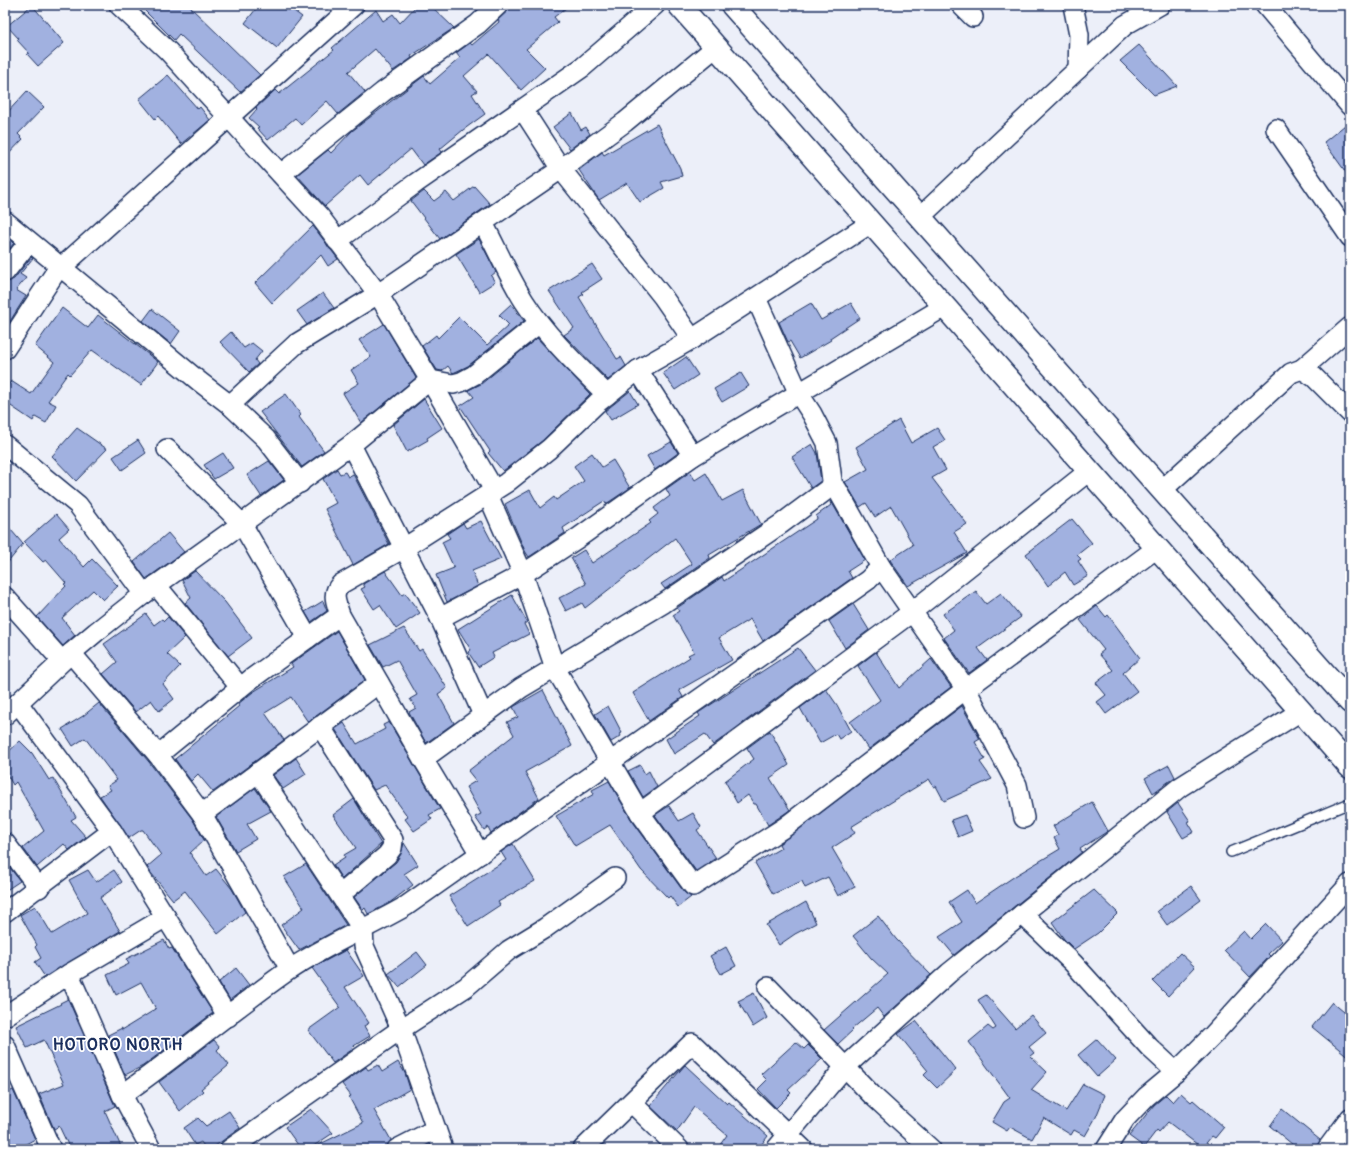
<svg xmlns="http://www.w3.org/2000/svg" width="1355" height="1154" viewBox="0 0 1355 1154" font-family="Pangolin,sans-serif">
  <rect width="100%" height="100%" fill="#eceff9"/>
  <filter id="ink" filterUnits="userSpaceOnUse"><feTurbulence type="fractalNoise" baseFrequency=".025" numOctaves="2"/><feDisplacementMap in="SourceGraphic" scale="8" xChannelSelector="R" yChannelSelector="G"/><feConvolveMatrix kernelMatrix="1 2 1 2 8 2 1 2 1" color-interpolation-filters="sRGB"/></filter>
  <g filter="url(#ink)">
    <g fill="#a1b1e0" stroke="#1b2f5e">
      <path d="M32,5L64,43L38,66L27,54L29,53L17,40L19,39L7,26Z"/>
      <path d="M139,5H188L260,75L240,92L179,34L174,40Z"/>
      <path d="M259,5H286L302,17L277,48L245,23Z"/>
      <path d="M417,5H430L454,28L411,56L412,58L393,71L375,49L348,72L365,92L338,114L327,101L301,125L295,118L268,140L257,128L259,127L249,118L257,109L256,108L275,90L279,94L334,50L332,48L376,10L383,21L393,14L400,23Z"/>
      <path d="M514,5H570L554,17L558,22L526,49L545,68L521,90L489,54L464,76L477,91L472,94L485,114L463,130L440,149L442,152L423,165L411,149L368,185L360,175L325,206L297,175L328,150L331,153L352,131L424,76L430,84L460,58L456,53L470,43L472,45L499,22L498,20Z"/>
      <path d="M1139,45L1177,86L1154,95L1120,61Z"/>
      <path d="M168,75L198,109L200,107L210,120L181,144L158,116L155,119L139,99Z"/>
      <path d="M27,91L44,107L18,134L23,139L5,158V115Z"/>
      <path d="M572,113L581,130L586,127L590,134L570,149L553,127Z"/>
      <path d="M1350,121V178L1324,142Z"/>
      <path d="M657,124L680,168L682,176L661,182L664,188L640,202L627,183L599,200L579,170L602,152L604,155Z"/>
      <path d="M474,186L490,204L440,239L411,201L424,191L434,201L446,192L454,201Z"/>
      <path d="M313,226L338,259L328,266L321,255L272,303L255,283Z"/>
      <path d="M5,235L14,243L5,254Z"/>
      <path d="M479,239L496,272L491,276L495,282L479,292L456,254Z"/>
      <path d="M31,257L33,258L20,274L26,278L16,290L26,296L5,329V283L14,279Z"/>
      <path d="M592,264L602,279L582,292L584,294L579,297L617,359L621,357L626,366L608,380L564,335L574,328L549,291Z"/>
      <path d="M323,293L334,308L307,325L297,311Z"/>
      <path d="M811,303L821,320L851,303L860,318L830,338L831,340L800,358L790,341L788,342L779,322Z"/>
      <path d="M511,304L524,321L468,366L453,373L448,366L442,371L437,370L422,346L436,335L438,338L459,317L487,345L509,325L499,315Z"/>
      <path d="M62,308L88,328L98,315L158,362L141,385L92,350L70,375L68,373L48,401L56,405L46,423L35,417L33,421L5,402V390L11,381L31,394L54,362L35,346Z"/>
      <path d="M152,309L180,331L171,344L143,321Z"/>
      <path d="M384,324L416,378L361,423L343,393L359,383L351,370L371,357L359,340Z"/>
      <path d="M231,332L244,348L252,343L262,351L255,360L258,364L249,372L220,342Z"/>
      <path d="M537,338L590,394L542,441L503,471L488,453L490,451L460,406L474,397L468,390L481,384Z"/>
      <path d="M686,357L698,375L675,390L663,373Z"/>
      <path d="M741,373L749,386L722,402L714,389Z"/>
      <path d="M630,391L638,404L611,420L605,411Z"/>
      <path d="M286,394L301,415L299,417L324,451L302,467L260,412Z"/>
      <path d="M424,399L442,428L427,438L428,440L407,452L393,425Z"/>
      <path d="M899,420L911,443L937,428L945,440L933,447L946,470L932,478L967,524L954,532L967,553L908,586L890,560L913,545L891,506L875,517L866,503L860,507L845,482L868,469L856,447Z"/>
      <path d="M77,428L107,449L76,481L52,456Z"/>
      <path d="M138,440L146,453L122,470L113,457Z"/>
      <path d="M671,442L678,453L655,470L647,456Z"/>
      <path d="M812,444L817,453L821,481L811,488L792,457Z"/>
      <path d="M223,453L233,468L214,479L204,465Z"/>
      <path d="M592,453L602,467L613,460L630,488L606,504L604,501L563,528L565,533L529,557L525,551L505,504L530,490L540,508L554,497L556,500L584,481L574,466Z"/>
      <path d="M269,461L284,480L261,496L247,475Z"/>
      <path d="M337,469L340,474L345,472L348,477L353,474L389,544L353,565L325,509L336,503L323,479Z"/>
      <path d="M690,472L695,480L706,473L722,501L743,490L761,524L709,555L710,558L665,589L661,584L692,564L675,538L585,608L582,603L566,611L559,598L586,584L571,558L584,550L592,563L651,523L649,521L658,514L654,508L670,496L666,489Z"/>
      <path d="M831,501L865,560L848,571L852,578L763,641L750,619L719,638L732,660L679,690L683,697L649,721L633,693L690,657L688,655L694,652L673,615L679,611L677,608L722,577L724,581L817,519L816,516L831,505L830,502Z"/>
      <path d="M56,514L69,529L59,538L84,567L92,559L118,586L103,600L93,590L62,618L75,635L63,646L37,617L66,586L64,584L66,583L46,560L43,562L24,542Z"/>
      <path d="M1072,519L1092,543L1077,555L1081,559L1078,561L1088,576L1073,585L1065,572L1048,586L1026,554Z"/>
      <path d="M481,521L501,559L472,571L478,586L447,602L436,575L454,568L442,542L450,538L447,534L463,523L466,528Z"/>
      <path d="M5,523L23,544L5,566Z"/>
      <path d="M168,533L184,552L146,579L134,562Z"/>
      <path d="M195,571L225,602L252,638L228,656L185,603L191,598L182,580Z"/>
      <path d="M385,571L402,595L405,593L420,613L396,629L380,605L374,609L361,589L365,587L363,584Z"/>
      <path d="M976,591L986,604L1001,593L1021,617L978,648L987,660L969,673L944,638L954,630L943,614Z"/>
      <path d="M512,595L527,622L524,624L529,634L492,653L494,657L478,667L468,652L471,650L458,629Z"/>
      <path d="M323,601L327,611L311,622L305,612Z"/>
      <path d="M853,604L869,630L845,648L829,621Z"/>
      <path d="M1097,606L1106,617L1108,615L1140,658L1123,673L1137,691L1106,714L1097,702L1106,695L1096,683L1113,670L1099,654L1104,650L1080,620Z"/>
      <path d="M146,614L154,625L162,619L164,621L168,617L185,637L167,654L180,666L163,684L174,699L159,711L151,700L136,712L103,674L117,662L104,644Z"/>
      <path d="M404,628L419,651L422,649L447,688L438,694L454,723L426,743L409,712L416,708L410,699L417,695L397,660L383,667L370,645Z"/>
      <path d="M337,631L365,680L308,722L291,697L265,713L284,740L213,792L198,774L191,781L175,759L239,706L238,704L253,692L293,667L291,664Z"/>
      <path d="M798,648L815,670L713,745L705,734L674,754L666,739L700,716L698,713Z"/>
      <path d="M876,652L899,688L931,659L951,687L869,749L850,722L880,700L858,666Z"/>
      <path d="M826,689L837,705L851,731L839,739L836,734L820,743L800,708Z"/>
      <path d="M543,690L572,746L525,772L539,798L491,833L488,827L484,830L475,817L481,814L466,787L476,781L468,771L514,735L507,722L518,717L513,707Z"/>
      <path d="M99,703L149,762L193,820L204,840L190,853L206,876L216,869L232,889L245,912L218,934L185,891L173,900L151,873L147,867L161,855L143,830H141L129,838L100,796L111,790L108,786L117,780L85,738L73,746L62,729L83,716Z"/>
      <path d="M608,706L622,733L620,734L621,736L611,742L595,714Z"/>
      <path d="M962,706L980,739L975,742L985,759L980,762L992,779L944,801L936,786L934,787L929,779L851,827L855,833L832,848L855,887L838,896L828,877L805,888L802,881L773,894L755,863L781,848L779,844Z"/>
      <path d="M389,722L440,809L429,815L432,819L414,831L405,819L408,817L385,785L374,790L335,729L344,723L357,744L385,729L383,725Z"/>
      <path d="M770,731L789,765L770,778L790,810L768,825L756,804H754L748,795L737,803L725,781L754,759L747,748Z"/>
      <path d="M20,741L32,753L49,780L53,778L76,817L71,820L86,837L69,850L64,844L37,867L23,848L44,831L16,782L13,785L5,771V755Z"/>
      <path d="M296,758L306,774L283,789L273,775Z"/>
      <path d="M640,765L645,774L649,771L657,787L643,797L628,771Z"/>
      <path d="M1169,765L1175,777L1153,793L1145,778Z"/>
      <path d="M609,781L631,819L684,892L691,897L678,907L670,896L668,898L641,870L610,825L575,846L556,816L594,794L592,790Z"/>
      <path d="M255,788L271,811L247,824L256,839L236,851L216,817Z"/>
      <path d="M354,799L381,844L342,879L333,865L345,857L344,855L356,848L333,815Z"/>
      <path d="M1092,802L1108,831L1080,849L1082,852L954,955L939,937L962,922L949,902L967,890L975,903L1015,876L1060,849L1054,838L1058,835L1053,826Z"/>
      <path d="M1178,803L1190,821L1188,822L1194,832L1183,838L1167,812Z"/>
      <path d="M669,806L679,821L693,813L701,827L697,830L716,858L696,871L655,815Z"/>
      <path d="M965,815L972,831L958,837L951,820Z"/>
      <path d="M404,843L418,865L404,874L413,885L388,904L368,914L365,908L363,910L354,897L396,862L401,854Z"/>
      <path d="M513,844L535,881L498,902L500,905L468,926L449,896L506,860L501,852Z"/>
      <path d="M7,864L20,881L5,891V866Z"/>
      <path d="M306,864L346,925L299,950L281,925L304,908L284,877Z"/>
      <path d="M88,870L96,882L114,870L122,882L100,898L120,931L45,977L35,962L41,958L35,947L37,945L20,915L35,906L52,934L87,913L69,880Z"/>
      <path d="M1191,886L1201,900L1167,925L1157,911Z"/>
      <path d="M1094,890L1118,913L1098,933L1074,949L1064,939L1052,922Z"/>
      <path d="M806,902L816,923L795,934L779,945L766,925Z"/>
      <path d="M878,916L896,939L931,975L884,1017L877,1008L852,1029L853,1030L838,1044L824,1030L888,974L871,958L853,936Z"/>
      <path d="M1266,924L1282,941L1268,954L1270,956L1250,977L1224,950L1244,931L1251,939Z"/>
      <path d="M164,940L169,949L172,948L213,1013L143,1066L125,1075L108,1035L122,1028V1030L156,1009L141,982L116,995L107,975L129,964L126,959Z"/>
      <path d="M726,947L736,966L721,974L710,956Z"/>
      <path d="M346,950L364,976L345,987L369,1023L364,1026L370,1036L352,1047L353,1049L333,1063L308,1030L340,1007L312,968Z"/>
      <path d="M417,952L427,965L399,987L388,974Z"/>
      <path d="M1180,953L1195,967L1168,996L1153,981Z"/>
      <path d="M236,968L249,985L230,1000L219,982Z"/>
      <path d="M754,993L767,1018L753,1027L738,1001Z"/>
      <path d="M986,995L1015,1028L1031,1015L1046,1033L1029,1047L1034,1053L1030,1056L1047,1072L1031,1090L1066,1111L1083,1084L1105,1095L1096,1117L1085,1136L1074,1130L1071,1135L1044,1118L1032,1139L1010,1127L1007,1131L992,1122L1004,1102L1010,1098L969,1042L988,1026L993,1030L996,1028L978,1000Z"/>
      <path d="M68,999L115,1106L105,1111L122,1149H70L59,1126L54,1129L39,1094L64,1084L44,1040L27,1048L16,1026L61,1004L60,1003Z"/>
      <path d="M1332,1002L1350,1017V1058L1312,1027Z"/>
      <path d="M916,1021L956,1070L937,1088L924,1075L928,1071L898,1034Z"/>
      <path d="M1097,1039L1116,1060L1097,1077L1078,1055Z"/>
      <path d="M214,1040L220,1047L217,1050L229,1065L201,1089L203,1091L180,1111L159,1082Z"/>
      <path d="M796,1042L804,1049L808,1045L822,1059L788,1090L791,1093L776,1108L758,1089L767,1080L761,1074Z"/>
      <path d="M398,1062L405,1073L410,1089L374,1110L391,1140L386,1149H310L363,1123L349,1097L351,1096L342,1084L366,1067L368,1070L378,1065L382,1072Z"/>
      <path d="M685,1065L727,1104L729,1102L768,1136L758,1149H717L727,1135L694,1107L677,1131L650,1106Z"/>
      <path d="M13,1090L35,1139L17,1149H5V1094Z"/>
      <path d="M1181,1093L1191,1102L1193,1100L1224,1127L1215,1138L1212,1136L1202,1148L1168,1122L1159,1132L1157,1130L1144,1147L1129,1136L1154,1105L1166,1095L1173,1102Z"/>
      <path d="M311,1109L333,1133L309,1149H301L285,1127Z"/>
      <path d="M1282,1109L1320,1140L1316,1149H1298L1270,1126Z"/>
      <path d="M229,1111L240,1128L211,1149H206L201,1142L195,1145L184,1128L198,1118L206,1126Z"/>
    </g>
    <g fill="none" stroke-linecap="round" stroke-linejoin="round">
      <g stroke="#1b2f5e" stroke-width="12">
        <path id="service" d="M1231,852L1350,803"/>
      </g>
      <g stroke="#1b2f5e" stroke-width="22">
        <g id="minor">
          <path d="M119,5L168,51L320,217L378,294L430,380L494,490"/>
          <path d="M961,5L973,17"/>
          <path d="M1073,5L1079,35L1078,69"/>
          <path d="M1265,5L1350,106"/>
          <path d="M523,110L561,169L663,297L692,339"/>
          <path d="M1276,129L1350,237"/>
          <path d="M281,174L383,92L478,24L498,5"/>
          <path d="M920,217L1125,25L1160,5"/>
          <path d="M5,221L200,382L230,405L266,439L300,483"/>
          <path d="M483,223C497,249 509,277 524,301C547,337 578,366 607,395"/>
          <path d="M337,241L416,183L583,67L655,5"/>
          <path d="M5,272L29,242"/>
          <path d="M756,298L799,394L812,414L827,443L833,488"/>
          <path d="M5,349L55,273L354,5"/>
          <path d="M1302,369L1350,327"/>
          <path d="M638,370L693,456"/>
          <path d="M230,405L296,344L378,294L561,169L625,122L716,47"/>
          <path d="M5,445L78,505L144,594"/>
          <path d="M351,445L440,618L483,715"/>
          <path d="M167,449L242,524L308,638"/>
          <path d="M1162,490L1291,373L1302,369L1314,377L1350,413"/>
          <path d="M488,495L523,574L555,668L640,813L693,886L785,827L966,689L1157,548"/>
          <path d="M156,585L240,687"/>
          <path d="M5,597L62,661"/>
          <path d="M440,618L523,574L578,538L693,456L944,307"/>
          <path d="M71,653L158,755L202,814L290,969"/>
          <path d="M18,703L112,831L228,1017"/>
          <path d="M5,715L71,653L96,632L144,594L351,445L430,380L453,384L461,382L474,375L539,323"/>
          <path d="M320,726L393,840L392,848L387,855L340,895"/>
          <path d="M158,755L251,679L340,615"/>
          <path d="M423,759L521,688L664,603L781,524L828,489H837L881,567L966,689L1017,785L1024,818"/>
          <path d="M258,772L363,930L364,946L401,1029L443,1149"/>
          <path d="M640,813L908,615L1089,471"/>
          <path d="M202,814L379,683"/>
          <path d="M5,843L39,888"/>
          <path d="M480,854L423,759L340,615C336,602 331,594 341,584L404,548L506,483L549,449L597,403L638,370L692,339L871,223"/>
          <path d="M5,912L112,831"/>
          <path d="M1022,914L1073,963L1149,1047L1176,1072"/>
          <path d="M69,974L122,1095L151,1149"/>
          <path d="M768,987L872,1095L931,1149"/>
          <path d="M5,1016L69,974L166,917"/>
          <path d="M5,1045L51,1149"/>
          <path d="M122,1095C179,1055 232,1010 289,970C326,945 368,928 406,906L868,580L881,567"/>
          <path d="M632,1103L679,1149"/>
          <path d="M230,1149L401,1029L466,987L509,950L545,928L615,878"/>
          <path d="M397,1149L436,1129"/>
          <path d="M583,1149L692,1043L803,1149"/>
          <path d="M776,1149L845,1067L949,973L1180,787L1301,711"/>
          <path d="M1106,1149L1125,1119L1146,1097L1176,1072L1213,1035L1350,884"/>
          <path d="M1327,1149L1350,1118"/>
        </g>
      </g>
      <g stroke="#1b2f5e" stroke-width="25">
        <g id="primary">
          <path d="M679,5L1350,767"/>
          <path d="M732,5L1350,702"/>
        </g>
      </g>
      <use href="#service" stroke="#fff" stroke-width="9"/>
      <use href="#minor" stroke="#fff" stroke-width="19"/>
      <use href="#primary" stroke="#fff" stroke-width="22"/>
    </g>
  </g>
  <g text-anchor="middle" stroke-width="3.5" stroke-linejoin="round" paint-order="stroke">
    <g font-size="17" font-weight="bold" letter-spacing="1" fill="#1b2f5e" stroke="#fff">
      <text x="118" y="1050">HOTORO NORTH</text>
    </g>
  </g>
  <rect width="1355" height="1154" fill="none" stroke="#fff" stroke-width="20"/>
  <rect x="10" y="10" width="1335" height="1134" fill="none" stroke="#1b2f5e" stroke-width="1.5" filter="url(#ink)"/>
</svg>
